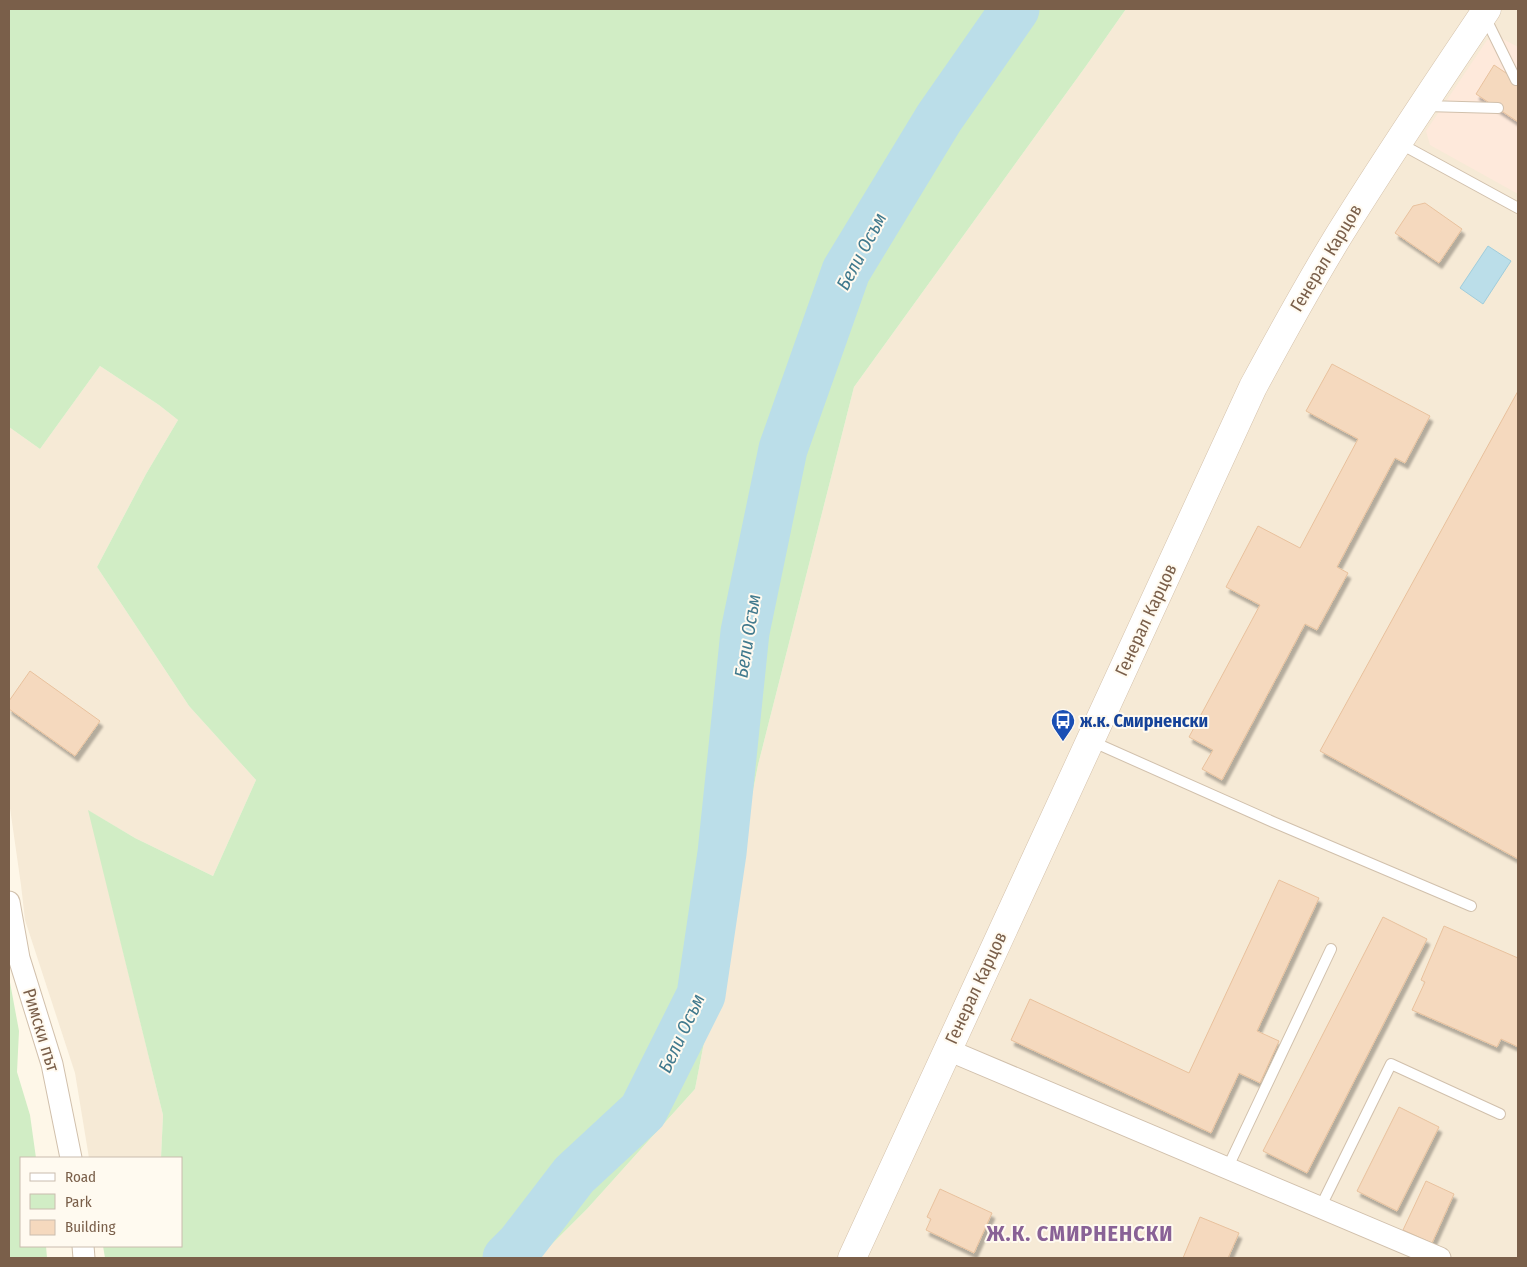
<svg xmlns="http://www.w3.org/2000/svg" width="1527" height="1267" viewBox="0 0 1527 1267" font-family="'Fira Sans Condensed',sans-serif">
  <defs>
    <filter id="shadow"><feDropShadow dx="3" dy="5.5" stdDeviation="1" flood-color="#0004"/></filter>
  </defs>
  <rect width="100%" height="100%" fill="#fef7e8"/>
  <g fill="#f6ead6">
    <path d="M1126,9H1518V1258H538L587,1209L695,1089L758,765L854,387L1086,66Z"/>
    <path d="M100,366L159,405L178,420L146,474L97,567L189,706L256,780L213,876L135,838L89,811L163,1115L161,1158H89L75,1073L25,920L21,885L9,801V427L40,449Z"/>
  </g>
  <path fill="#fee9db" d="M1501,38L1518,47V194L1430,145L1426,131L1487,40Z"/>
  <g fill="#d1edc5">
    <path d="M9,9H1126L1086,66L854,387L758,765L695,1089L587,1209L538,1258H105L103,1246H181V1158H161L163,1115L88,810L135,838L213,876L256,780L189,706L97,567L146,474L178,420L159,405L100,366L40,449L9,427Z"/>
    <path d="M9,977L19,1031L17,1072L30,1115L36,1158H21V1246H46L47,1258H9Z"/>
  </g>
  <path fill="#bbdee9" stroke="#a0cddb" d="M1488,246L1511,261L1483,304L1460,288Z"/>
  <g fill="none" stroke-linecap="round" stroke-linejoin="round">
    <path stroke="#bbdee9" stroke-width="49" d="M507,1258L521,1244L574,1175L643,1111L701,995L722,853L745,632L783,449L846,271L939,118L1015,9"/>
  </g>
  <g fill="#f5d9be" stroke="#e8c19d" filter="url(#shadow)">
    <path d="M1494,65L1518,81V122L1476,94Z"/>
    <path d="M1425,203L1462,229L1439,263L1395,233L1413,206Z"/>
    <path d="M1332,364L1430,416L1405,463L1395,458L1337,567L1348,573L1317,630L1305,624L1222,780L1202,769L1213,750L1189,737L1260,605L1226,587L1258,526L1300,548L1358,439L1306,411Z"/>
    <path d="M1518,391V859L1320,751Z"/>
    <path d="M30,671L100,721L75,756L9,709V701Z"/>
    <path d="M1279,880L1319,898L1257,1031L1279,1041L1260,1083L1239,1073L1211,1133L1011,1040L1030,999L1189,1073Z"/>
    <path d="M1383,917L1427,939L1307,1173L1263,1151Z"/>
    <path d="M1444,926L1518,958V1047L1501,1039L1497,1047L1412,1010L1425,982L1421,980Z"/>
    <path d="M1399,1107L1439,1127L1397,1211L1357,1191Z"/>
    <path d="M1426,1181L1454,1194L1432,1243L1403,1230Z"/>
    <path d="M940,1189L992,1213L974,1253L926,1230L931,1219L927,1217Z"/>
    <path d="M1200,1217L1239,1233L1228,1258H1183Z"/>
  </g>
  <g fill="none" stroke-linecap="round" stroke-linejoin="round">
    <g stroke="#d1c0ac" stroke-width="12">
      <g id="lane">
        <path d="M1485,17L1516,80"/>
        <path d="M1426,106L1498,108"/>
        <path d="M1399,143L1518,208"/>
        <path d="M1091,741L1273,822L1471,906"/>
        <path d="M1227,1169L1331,949"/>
        <path d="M1320,1208L1391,1064L1500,1114"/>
      </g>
    </g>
    <g stroke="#d1c0ac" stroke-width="23">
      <g id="street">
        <path d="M9,902L19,958L52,1064L71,1158"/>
        <path d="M948,1050L1440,1258"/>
        <path d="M83,1246L84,1258"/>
      </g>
    </g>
    <g stroke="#d4c1aa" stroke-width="29">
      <path id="secondary" d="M852,1258L1253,387C1281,335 1309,284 1339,235C1387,158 1437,83 1487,9"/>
    </g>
    <use href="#lane" stroke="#fff" stroke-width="10"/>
    <use href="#street" stroke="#fff" stroke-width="21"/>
    <use href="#secondary" stroke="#fff" stroke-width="28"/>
  </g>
  <defs>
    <g id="bus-pin" transform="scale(1.25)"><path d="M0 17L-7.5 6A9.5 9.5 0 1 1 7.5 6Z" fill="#1a4fb4" stroke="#fffaf0"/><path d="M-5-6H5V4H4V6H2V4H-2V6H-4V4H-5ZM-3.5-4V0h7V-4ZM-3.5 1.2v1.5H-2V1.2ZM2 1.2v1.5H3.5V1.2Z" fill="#fff"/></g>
  </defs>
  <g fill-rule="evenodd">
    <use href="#bus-pin" x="1063" y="721"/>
  </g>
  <g text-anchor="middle" stroke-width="4" stroke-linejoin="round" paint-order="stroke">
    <g font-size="18" fill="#7a5f4a" stroke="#fffaf0">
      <text transform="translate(1326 258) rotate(-59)" y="6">Генерал Карцов</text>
      <text transform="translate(1146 620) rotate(-65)" y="6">Генерал Карцов</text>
      <text transform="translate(976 988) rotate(-65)" y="6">Генерал Карцов</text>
      <text transform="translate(41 1030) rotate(73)" y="6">Римски път</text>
    </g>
    <g font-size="18" font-weight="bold" fill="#164399" stroke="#fffaf0" text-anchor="start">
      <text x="1080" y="727">ж.к. Смирненски</text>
    </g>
    <g font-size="19" font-style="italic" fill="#417a8e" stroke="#fffaf0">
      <text transform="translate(861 251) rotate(-62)" y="7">Бели Осъм</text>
      <text transform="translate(747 636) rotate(-81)" y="7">Бели Осъм</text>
      <text transform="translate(681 1033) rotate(-65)" y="7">Бели Осъм</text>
    </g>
    <g font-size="22" font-weight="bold" letter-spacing="1" fill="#896296" stroke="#fffaf0">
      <text x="1080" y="1241">Ж.К. СМИРНЕНСКИ</text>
    </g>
  </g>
  <rect width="1527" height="1267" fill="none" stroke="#7a5f4a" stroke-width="20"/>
  <rect x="20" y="1157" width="162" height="90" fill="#fffaf0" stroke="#cabcae"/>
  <rect x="30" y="1173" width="25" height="8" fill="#ffffff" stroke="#cabcae"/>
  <text x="65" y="1182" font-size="15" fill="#7a5f4a">Road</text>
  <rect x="30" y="1194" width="25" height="15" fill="#d1edc5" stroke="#cabcae"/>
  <text x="65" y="1207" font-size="15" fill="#7a5f4a">Park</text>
  <rect x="30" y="1220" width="25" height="15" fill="#f5d9be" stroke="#cabcae"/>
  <text x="65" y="1232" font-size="15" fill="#7a5f4a">Building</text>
</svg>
